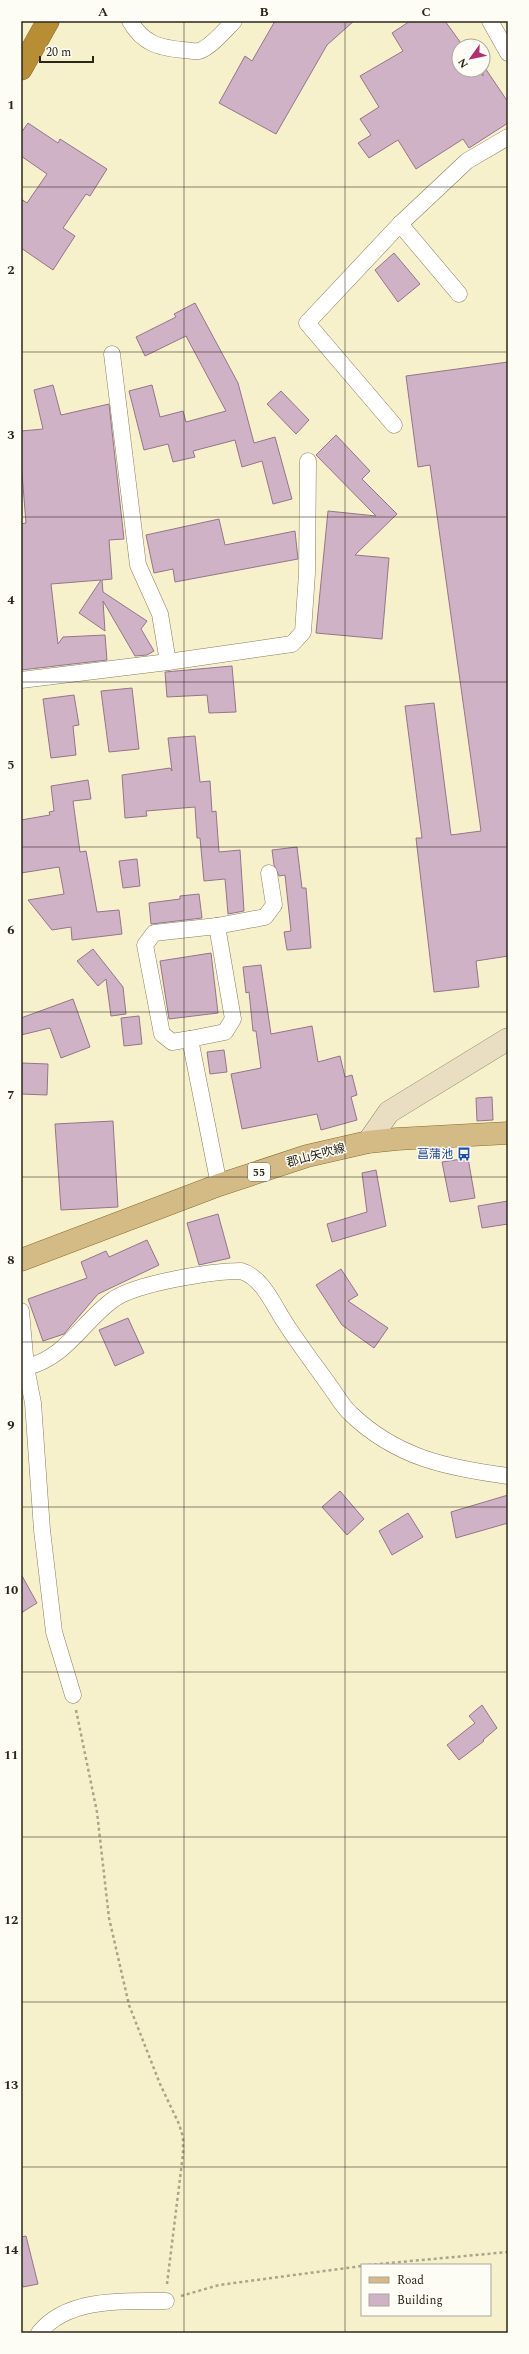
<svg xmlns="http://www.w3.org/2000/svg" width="529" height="2354" viewBox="0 0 529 2354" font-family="Spectral,'Noto Sans JP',serif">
  <rect width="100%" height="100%" fill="#f7f1cb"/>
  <g fill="#d0b2c7" stroke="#94758b">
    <path d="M275,21H354L327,45L276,134L219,103L245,56L252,61Z"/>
    <path d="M410,21H445L463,46H459V70H479L483,76V65L508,102V123L469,148L463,139L416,169L398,140L369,158L358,143L371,135L360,119L379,107L360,76L403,51L392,33Z"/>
    <path d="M28,123L58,143L60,139L107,169L90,196L86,194L63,228L75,236L53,270L21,248V199L27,203L47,174L21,156V133Z"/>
    <path d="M394,253L420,284L398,302L375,270Z"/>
    <path d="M195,303L238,383L254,443L275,437L292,499L273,504L262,461L242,467L235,440L193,451L195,457L173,462L168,444L144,450L129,391L152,385L160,417L183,411L186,422L226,411L186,336L145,356L136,337L176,317L174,314Z"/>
    <path d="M508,362V956L476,961L479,987L434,992L416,838H422L405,706L434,703L451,835L481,831L430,465L418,467L406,376Z"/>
    <path d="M53,385L61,415L109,404L124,539L109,540L112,579L102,580L103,592L147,621L141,629L154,651L147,655L135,656L103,601L105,631L79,613L101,580L51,584L58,644L63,637L105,635L107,660L21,670V524L26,523L21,461V431L43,429L34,390Z"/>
    <path d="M281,391L309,420L296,434L267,404Z"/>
    <path d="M336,435L370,471L362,479L397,514L355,555L389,558L382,639L316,633L328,511L376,516L316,455Z"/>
    <path d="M219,519L225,545L295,531L298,559L175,582L173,569L154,573L146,535Z"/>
    <path d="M232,666L236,712L209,713L207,695L167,697L165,672Z"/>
    <path d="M132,688L139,749L109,752L101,691Z"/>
    <path d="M74,695L79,725L73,726L76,755L51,758L43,699Z"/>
    <path d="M195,736L200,782L210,781L212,812L216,811L219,852L240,850L244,911L228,914L225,879L204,881L200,838H197L195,807L146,811L147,816L125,818L122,775L170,768L172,771L168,738Z"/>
    <path d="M88,780L91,799L73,801L80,852L86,851L97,912L119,910L122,934L72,940L71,927L52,930L28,900L64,894L59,867L21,873V820L50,815L49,812L54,811L51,786Z"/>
    <path d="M297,847L302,888H306L311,948L287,950L284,932L291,931L285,875L279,876L274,865L272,850Z"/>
    <path d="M137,859L140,886L123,888L119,861Z"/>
    <path d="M199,894L202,918L151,924L149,903L180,899V896Z"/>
    <path d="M93,949L123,987L126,1014L111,1016L106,979L98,986L77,961Z"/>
    <path d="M211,953L218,1013L169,1019L160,961Z"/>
    <path d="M261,965L271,1034L312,1026L318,1062L340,1056L345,1077L352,1075L357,1095L351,1097L357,1120L321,1130L317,1114L242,1129L231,1074L261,1068L256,1031H253L249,992L246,993L243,967Z"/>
    <path d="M73,999L90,1047L61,1058L50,1028L21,1035V1018Z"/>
    <path d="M139,1016L142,1044L124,1046L121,1018Z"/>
    <path d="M224,1050L227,1072L210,1074L207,1052Z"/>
    <path d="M22,1063L48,1064L47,1095L21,1094Z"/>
    <path d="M492,1097L493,1120L477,1121L476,1098Z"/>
    <path d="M113,1121L118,1207L61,1210L55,1124Z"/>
    <path d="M468,1158L475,1198L450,1202L442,1162Z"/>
    <path d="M376,1170L386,1226L332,1242L327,1224L367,1212L362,1173Z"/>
    <path d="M508,1201V1224L482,1228L478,1206Z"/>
    <path d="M218,1214L230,1258L199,1265L187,1223Z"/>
    <path d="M147,1240L159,1265L98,1294L64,1334L43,1341L28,1299L87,1278L81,1262L106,1251L109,1257Z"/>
    <path d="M341,1269L358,1295L348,1301L388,1328L374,1348L342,1325L316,1285Z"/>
    <path d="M128,1318L144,1353L115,1366L99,1330Z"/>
    <path d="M340,1491L364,1519L347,1535L322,1507Z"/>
    <path d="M508,1495V1523L456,1538L451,1512Z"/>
    <path d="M408,1513L423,1537L392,1555L379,1531Z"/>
    <path d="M21,1574L37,1603L21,1613Z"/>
    <path d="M482,1705L497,1728L483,1740L484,1741L459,1760L447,1745L475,1723L469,1716Z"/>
    <path d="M26,2236L38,2284L23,2287L21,2278V2237Z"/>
  </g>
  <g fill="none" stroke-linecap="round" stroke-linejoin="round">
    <g stroke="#857e5c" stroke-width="17">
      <g id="street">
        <path d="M130,21C143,44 160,48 184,50C188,50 195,52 199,51C210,48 226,29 234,21"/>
        <path d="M490,21L508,53"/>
        <path d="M400,224L459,294"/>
        <path d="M112,354L138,565L160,614L168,662"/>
        <path d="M394,425L307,323L400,224L467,161L508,137"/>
        <path d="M21,680L168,662L292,644L303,632L307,573L308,461"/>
        <path d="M217,926L233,1019L225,1032L190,1039L219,1185"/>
        <path d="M190,1039L172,1042L162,1034L145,945L154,933L217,926L265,917L274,905L269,873"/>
        <path d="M21,1311L26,1367L33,1403L42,1530L54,1632L73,1695"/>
        <path d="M26,1367C65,1359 83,1321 114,1299C138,1283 212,1271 241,1271C262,1277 273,1304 284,1321C298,1343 314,1364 329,1385C336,1394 342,1406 351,1414C397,1458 448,1468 508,1476"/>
        <path d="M39,2333C67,2297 125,2301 166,2301"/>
      </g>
    </g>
    <g stroke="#857e5c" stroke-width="23">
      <path id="secondary" d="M368,1142L389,1112L508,1039"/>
    </g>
    <g stroke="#866a2b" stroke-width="23">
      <path id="primary" d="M21,1260L219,1185L307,1156L368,1142L397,1139L508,1133"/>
    </g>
    <g stroke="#866a2b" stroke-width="23">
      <path id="highway" d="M21,69L48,21"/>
    </g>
    <g stroke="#aaa588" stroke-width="2.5" stroke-dasharray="3 3" stroke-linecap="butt">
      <path d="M76,1710L97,1812L109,1918L129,2005L160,2084L179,2124L183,2137V2154L167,2284"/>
      <path d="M368,2265L508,2252"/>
      <path d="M181,2296L219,2285L362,2266"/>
    </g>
    <use href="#street" stroke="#fff" stroke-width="16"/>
    <use href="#secondary" stroke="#e9ddc2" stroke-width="22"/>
    <use href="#primary" stroke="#d4bb85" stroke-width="22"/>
    <use href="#highway" stroke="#b78e34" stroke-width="22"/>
  </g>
  <path fill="none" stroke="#2a2719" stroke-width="1" stroke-opacity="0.55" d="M184,21V2333M345,21V2333M21,187H508M21,352H508M21,517H508M21,682H508M21,847H508M21,1012H508M21,1177H508M21,1342H508M21,1507H508M21,1672H508M21,1837H508M21,2002H508M21,2167H508"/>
  <defs>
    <g id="bus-bare" transform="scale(1.08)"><path d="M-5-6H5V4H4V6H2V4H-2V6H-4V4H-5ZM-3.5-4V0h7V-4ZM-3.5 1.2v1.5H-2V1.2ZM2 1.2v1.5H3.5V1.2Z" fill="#1a4fb4" stroke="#fefdf5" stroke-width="2.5" paint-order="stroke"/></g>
  </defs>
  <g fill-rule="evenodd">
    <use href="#bus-bare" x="464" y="1154"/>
  </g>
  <g text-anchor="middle" stroke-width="3" stroke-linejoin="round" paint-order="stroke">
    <rect fill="#fefdf5" stroke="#6a675b" stroke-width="1" x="248" y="1163" width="22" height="18" rx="3"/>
    <g font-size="11" font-weight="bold" fill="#2a2719">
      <text x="259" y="1176">55</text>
    </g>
    <g font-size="12" fill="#164399" stroke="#fefdf5" text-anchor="end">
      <text x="453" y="1158">菖蒲池</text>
    </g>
    <g font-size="12" fill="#2a2719" stroke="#fefdf5">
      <text transform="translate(316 1155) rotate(-15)" y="4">郡山矢吹線</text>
    </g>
  </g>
  <rect width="529" height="2354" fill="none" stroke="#fefdf5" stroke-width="44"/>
  <rect x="361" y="2264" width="130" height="52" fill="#fefdf5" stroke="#a9a79d"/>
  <rect x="369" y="2277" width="20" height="6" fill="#d4bb85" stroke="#a9a79d"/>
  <text x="397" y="2284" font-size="12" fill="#2a2719">Road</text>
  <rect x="369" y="2294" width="20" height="12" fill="#d0b2c7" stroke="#a9a79d"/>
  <text x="397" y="2304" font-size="12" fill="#2a2719">Building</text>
  <g transform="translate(471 58) rotate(237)"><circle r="19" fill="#fefdf5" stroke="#a9a79d"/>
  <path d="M0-3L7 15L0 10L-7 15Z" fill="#b42e72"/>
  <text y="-6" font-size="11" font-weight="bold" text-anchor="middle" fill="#2a2719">N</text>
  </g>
  <path d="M40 56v6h53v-6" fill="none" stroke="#2a2719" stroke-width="2"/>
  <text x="46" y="56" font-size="12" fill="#2a2719" stroke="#fefdf5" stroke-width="3" paint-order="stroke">20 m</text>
  <rect x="22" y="22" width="485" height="2310" fill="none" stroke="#2a2719" stroke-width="1.5"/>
  <g font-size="13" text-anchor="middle" font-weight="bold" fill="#2a2719">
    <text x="103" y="16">A</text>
    <text x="264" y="16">B</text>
    <text x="426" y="16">C</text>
    <text x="11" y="109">1</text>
    <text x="11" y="274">2</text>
    <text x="11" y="439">3</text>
    <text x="11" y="604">4</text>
    <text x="11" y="769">5</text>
    <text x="11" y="934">6</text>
    <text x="11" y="1099">7</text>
    <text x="11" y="1264">8</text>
    <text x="11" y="1429">9</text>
    <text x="11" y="1594">10</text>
    <text x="11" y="1759">11</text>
    <text x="11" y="1924">12</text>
    <text x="11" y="2089">13</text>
    <text x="11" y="2254">14</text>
  </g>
</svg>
